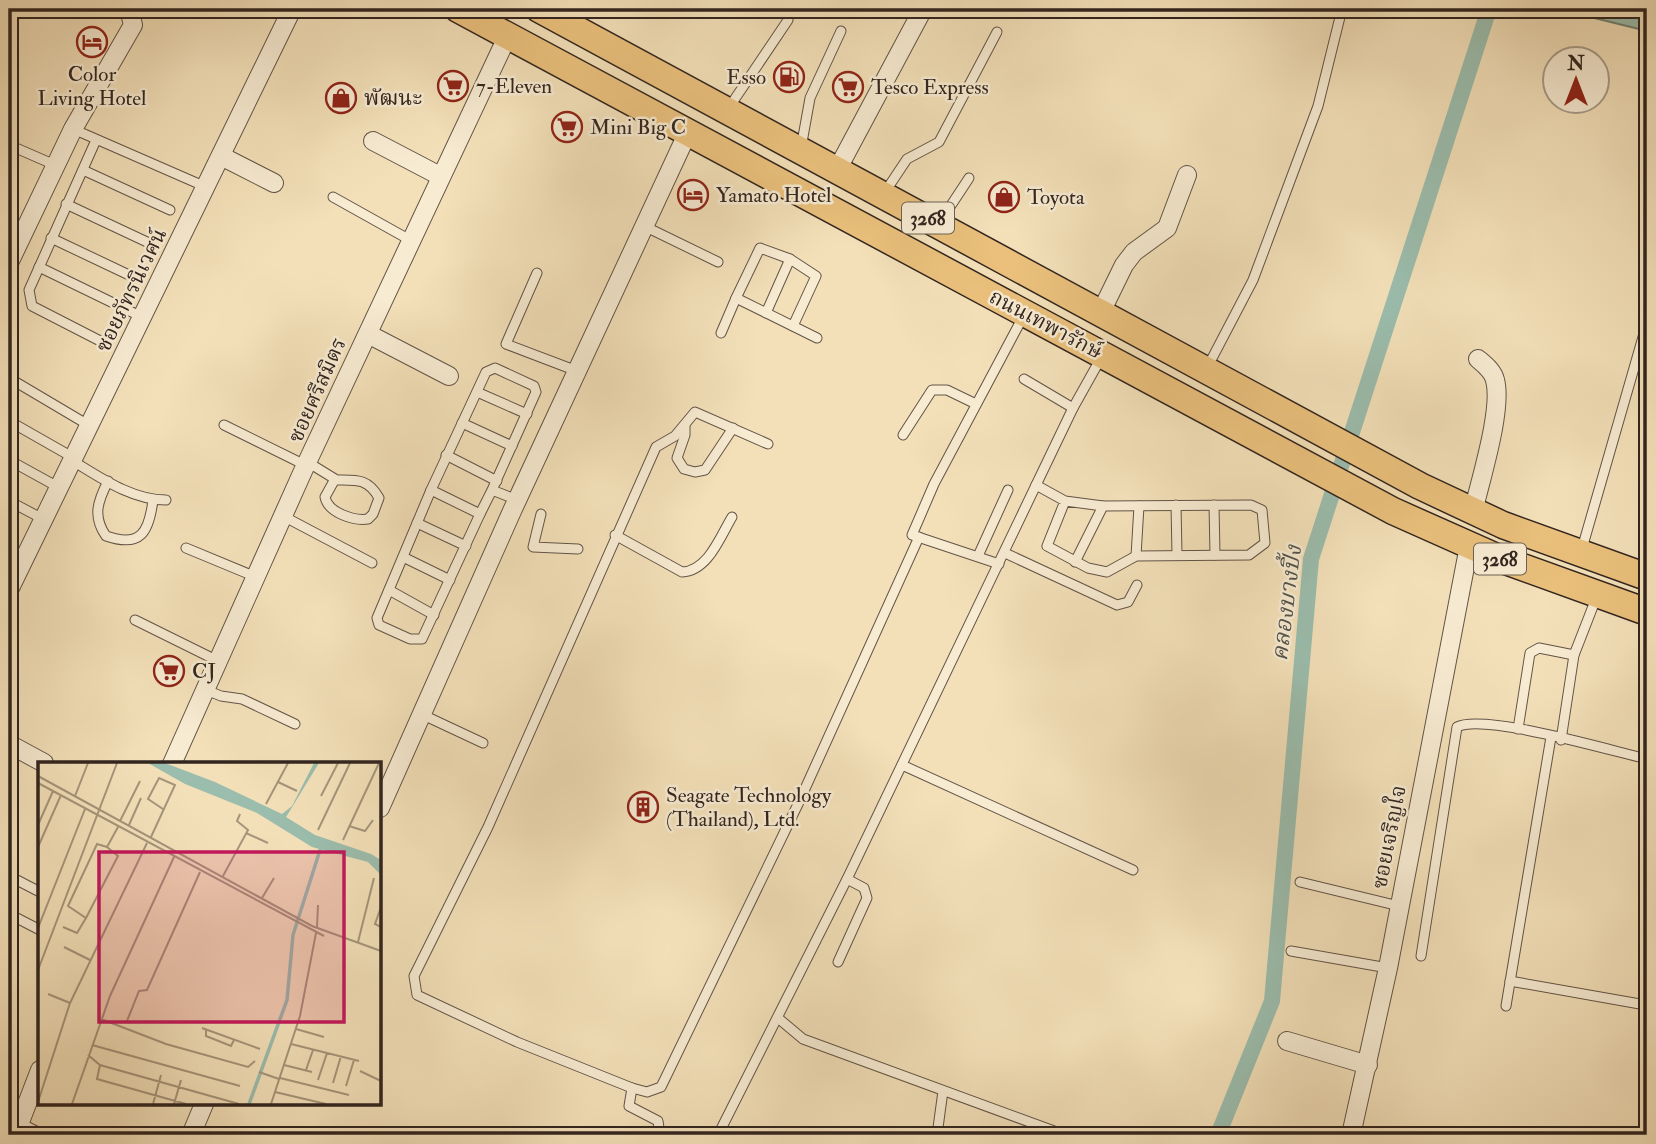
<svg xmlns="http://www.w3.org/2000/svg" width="1656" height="1144" viewBox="0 0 1656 1144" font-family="'IM FELL Double Pica','Noto Serif Thai',serif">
  <rect width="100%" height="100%" fill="#f3e0b9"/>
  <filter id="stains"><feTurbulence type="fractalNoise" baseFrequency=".00286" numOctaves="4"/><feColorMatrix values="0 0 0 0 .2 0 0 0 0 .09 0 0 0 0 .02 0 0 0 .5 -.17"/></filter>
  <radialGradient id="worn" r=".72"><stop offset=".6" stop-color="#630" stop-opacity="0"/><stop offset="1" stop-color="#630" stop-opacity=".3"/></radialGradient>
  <path fill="#9bbdad" stroke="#718074" stroke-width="2" d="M1561,9H1647V31L1566,11Z"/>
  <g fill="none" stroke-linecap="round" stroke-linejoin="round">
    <path stroke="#9bbdad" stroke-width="16" d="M1218,1135L1272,1001L1311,559L1489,9"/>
    <g stroke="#625446" stroke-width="11">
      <g id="lane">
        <path d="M728,109L788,20"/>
        <path d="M73,129L206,187"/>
        <path d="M96,140L29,290L32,306L108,345"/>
        <path d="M9,145L55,165"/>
        <path d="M801,148L810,98L841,31"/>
        <path d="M83,170L170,210"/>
        <path d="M885,192L907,159L939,142L997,32"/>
        <path d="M333,197L410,240"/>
        <path d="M66,204L147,242"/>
        <path d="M940,222L969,178"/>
        <path d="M644,226L718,262"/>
        <path d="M51,238L129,275"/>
        <path d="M39,267L142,317"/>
        <path d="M537,273L506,344L577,371"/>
        <path d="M736,298L760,248L790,259L816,276L793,326"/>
        <path d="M766,313L790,259"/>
        <path d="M721,333L736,298L817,338"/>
        <path d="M1207,368L1253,280L1318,106L1340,17"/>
        <path d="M9,378L90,426"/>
        <path d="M1024,379L1073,408"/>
        <path d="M477,392L527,414"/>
        <path d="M9,421L74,458"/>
        <path d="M462,423L512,446"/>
        <path d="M224,425L307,466"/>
        <path d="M685,425V435L677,458L684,469L695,472L705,470L733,428"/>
        <path d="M903,435L932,390H947L976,404"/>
        <path d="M768,444L695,412L675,436L656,447L488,827L414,976L417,995L517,1042L632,1088L647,1092L661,1087L799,802L919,537"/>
        <path d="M446,455L497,481"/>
        <path d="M9,460L58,487"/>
        <path d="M73,461C101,478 132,500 166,500"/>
        <path d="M309,463L335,479L336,480C356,480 368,478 379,498L373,514L368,519C354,521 328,513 325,497L335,479"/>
        <path d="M108,481C98,501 92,516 106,536C141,548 149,532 153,500"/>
        <path d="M1036,485L1065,501L1103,506L1251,505L1262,510L1265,543L1249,555L1136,556L1107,572L1088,568L1047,546L1065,501"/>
        <path d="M431,490L377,618L379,625L410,639H422L480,514"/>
        <path d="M492,490L536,392L534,386L495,368L486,372L431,490L480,514L492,490L517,500"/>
        <path d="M9,501L43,519"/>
        <path d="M1176,505L1177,555"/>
        <path d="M1214,505L1215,555"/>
        <path d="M541,514L533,547L578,549"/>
        <path d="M283,516L372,563"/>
        <path d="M417,523L466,546"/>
        <path d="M615,535L682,572C708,571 720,537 732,517"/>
        <path d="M186,548L256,577"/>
        <path d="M1581,552L1647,323"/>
        <path d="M1005,553L1117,605L1128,602L1137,585"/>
        <path d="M978,556L1008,490"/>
        <path d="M1136,556L1139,506"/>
        <path d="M403,557L450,580"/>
        <path d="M1075,562L1103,506"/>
        <path d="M999,564L912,535L934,484L1024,315"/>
        <path d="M389,590L434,615"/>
        <path d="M135,620L218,661"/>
        <path d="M206,690L221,696L242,699L295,724"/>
        <path d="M421,714L483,743"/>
        <path d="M1518,729L1530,653L1539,648L1574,655"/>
        <path d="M1561,740L1574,655L1597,596"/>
        <path d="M902,765L1133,870"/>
        <path d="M9,876L40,892"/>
        <path d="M1300,882L1399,906"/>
        <path d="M9,914L40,930"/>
        <path d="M1291,951L1388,968"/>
        <path d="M1421,956L1457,727C1484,713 1612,751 1647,759"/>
        <path d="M838,962L867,898L864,888L847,879"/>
        <path d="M1510,981L1640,1004"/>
        <path d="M1506,1006L1551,737"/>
        <path d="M778,1018L803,1039L1065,1135"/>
        <path d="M632,1088L629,1106L658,1121L660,1135"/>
        <path d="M718,1135L847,879L1073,408L1101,358"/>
        <path d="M937,1135L943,1091"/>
        <path d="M1646,1135L1647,1131"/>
      </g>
    </g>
    <g stroke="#625446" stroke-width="20">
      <g id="street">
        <path d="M373,141L440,176"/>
        <path d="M221,156L274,183"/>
        <path d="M837,170L923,9"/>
        <path d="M9,263L73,129L133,25L130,13L124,9"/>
        <path d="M1101,312L1124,265L1134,252L1167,228L1187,175"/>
        <path d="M368,334L449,376"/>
        <path d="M1473,512C1480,481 1503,409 1495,380C1493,371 1485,365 1478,359"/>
        <path d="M9,590L292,9"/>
        <path d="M9,744L44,763"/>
        <path d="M172,764L303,471L508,35"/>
        <path d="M380,808L512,511L688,132"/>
        <path d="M1287,1041L1368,1065"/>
        <path d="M18,1127L34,1135"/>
        <path d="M15,1135L40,1070"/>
        <path d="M191,1135L204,1104"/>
        <path d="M1351,1135L1388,968L1469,546"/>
      </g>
    </g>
    <g stroke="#32251f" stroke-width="29">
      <g id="primary">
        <path d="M458,9L1393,511L1503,560L1647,612"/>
        <path d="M539,9L1420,486L1503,525L1647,577"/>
      </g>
    </g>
    <use href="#lane" stroke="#f7ebd2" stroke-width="9"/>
    <use href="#street" stroke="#f7ebd2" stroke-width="18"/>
    <use href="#primary" stroke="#eac07c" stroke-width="26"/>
  </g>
  <defs>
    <g id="hotel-ring" transform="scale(1.575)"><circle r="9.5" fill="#f7ebd2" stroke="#8f2418" stroke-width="1.5"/><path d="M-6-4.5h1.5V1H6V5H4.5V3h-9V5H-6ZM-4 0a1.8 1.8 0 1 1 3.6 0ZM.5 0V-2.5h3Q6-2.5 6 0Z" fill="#8f2418"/></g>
    <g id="fuel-ring" transform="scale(1.575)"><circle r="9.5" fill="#f7ebd2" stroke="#8f2418" stroke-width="1.5"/><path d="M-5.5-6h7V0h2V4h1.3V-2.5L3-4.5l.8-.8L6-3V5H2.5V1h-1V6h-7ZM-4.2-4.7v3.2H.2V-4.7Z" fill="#8f2418"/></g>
    <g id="supermarket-ring" transform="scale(1.575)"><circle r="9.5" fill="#f7ebd2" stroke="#8f2418" stroke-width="1.5"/><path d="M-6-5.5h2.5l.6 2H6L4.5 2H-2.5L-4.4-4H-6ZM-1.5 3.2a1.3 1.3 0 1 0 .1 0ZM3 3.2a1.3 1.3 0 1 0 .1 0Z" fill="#8f2418"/></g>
    <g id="shop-ring" transform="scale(1.575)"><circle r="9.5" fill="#f7ebd2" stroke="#8f2418" stroke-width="1.5"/><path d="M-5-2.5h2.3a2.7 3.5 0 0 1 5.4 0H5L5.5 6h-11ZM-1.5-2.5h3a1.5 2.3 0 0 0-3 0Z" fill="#8f2418"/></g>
    <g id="building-ring" transform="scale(1.575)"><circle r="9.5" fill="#f7ebd2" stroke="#8f2418" stroke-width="1.5"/><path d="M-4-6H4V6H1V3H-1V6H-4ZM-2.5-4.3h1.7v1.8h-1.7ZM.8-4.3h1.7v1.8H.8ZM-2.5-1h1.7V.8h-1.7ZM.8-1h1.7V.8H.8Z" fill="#8f2418"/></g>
  </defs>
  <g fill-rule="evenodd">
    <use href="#hotel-ring" x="92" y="42"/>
    <use href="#fuel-ring" x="789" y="77"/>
    <use href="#supermarket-ring" x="453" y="86"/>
    <use href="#supermarket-ring" x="848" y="87"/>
    <use href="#shop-ring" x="341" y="98"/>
    <use href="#supermarket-ring" x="567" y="127"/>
    <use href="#hotel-ring" x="693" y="195"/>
    <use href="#shop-ring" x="1004" y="197"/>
    <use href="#supermarket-ring" x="169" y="671"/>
    <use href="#building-ring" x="643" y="807"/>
  </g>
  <g text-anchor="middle" stroke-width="5" stroke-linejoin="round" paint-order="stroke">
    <g fill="#f7ebd2" stroke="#6d6055" stroke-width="2">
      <rect x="902" y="202.5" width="52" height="31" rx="5"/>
      <rect x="1474" y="543.5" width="52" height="31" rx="5"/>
    </g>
    <g font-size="19" font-weight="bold" fill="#32251f">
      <text x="928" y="225">3268</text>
      <text x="1500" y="566">3268</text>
    </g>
    <g font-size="21" fill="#32251f" stroke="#f7ebd2" text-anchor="start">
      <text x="92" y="81" text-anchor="middle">Color<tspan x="92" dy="24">Living Hotel</tspan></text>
      <text x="766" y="84" text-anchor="end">Esso</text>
      <text x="476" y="93">7-Eleven</text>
      <text x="871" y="94">Tesco Express</text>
      <text x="364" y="105">พัฒนะ</text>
      <text x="590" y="134">Mini Big C</text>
      <text x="716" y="202">Yamato Hotel</text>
      <text x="1027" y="204">Toyota</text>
      <text x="192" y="678">CJ</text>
      <text x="666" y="802">Seagate Technology<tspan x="666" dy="24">(Thailand), Ltd.</tspan></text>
    </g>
    <g font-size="21" fill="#32251f" stroke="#f7ebd2">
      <text transform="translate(131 290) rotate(-64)" y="7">ซอยภัทรนิเวศน์</text>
      <text transform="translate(1046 324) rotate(28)" y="7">ถนนเทพารักษ์</text>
      <text transform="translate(317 390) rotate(-66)" y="7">ซอยศรีสมิตร</text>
      <text transform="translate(1389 837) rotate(-79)" y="7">ซอยเจริญใจ</text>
    </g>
    <g font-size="23" font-style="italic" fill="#52534a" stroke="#f7ebd2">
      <text transform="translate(1286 603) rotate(-83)" y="8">คลองบางปิ้ง</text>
    </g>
  </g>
  <g transform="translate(38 762)">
    <rect width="343" height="343" fill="#f3e0b9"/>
    <path d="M110,1H127L177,20L244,52L254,44L276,1H281L248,55L277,73L333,92L343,98V113L330,100L274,85L219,51L147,22Z" fill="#9bbdad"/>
    <path fill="none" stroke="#9bbdad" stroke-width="3.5" d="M211,342L249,238L255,173L283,85"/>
    <path fill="none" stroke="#a6957b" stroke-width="2" d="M0,14L274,164L343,189M240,20L259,29M0,21L286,174M37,34L50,1M283,34L300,1M228,42L250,1M82,59L102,19M0,63L15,29M91,63L103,36M311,64L327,69L335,58M280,68L312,1M208,71L230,81M113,75L137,23L121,16L110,37L125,47M305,78L341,1M0,85L23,33M69,85L59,82L30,144L48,156L80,94L69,85L80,65M185,114L210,68L199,59L202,52M224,136L236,116M343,145L337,162L343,165M25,165L39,171L48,156M279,165L280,143M0,166L47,47M320,180L336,116M26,185L52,198M0,208L79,1M10,232L32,241M63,257L128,282L210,305L217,299M89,259L101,229L109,228L162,110M164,266L222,287M258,267L286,275M168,268V274L193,284L196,278M253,282L321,299M54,283L202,324M50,293L62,303L201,342M62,303L59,317L148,342M246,303L274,310M268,308L275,288M322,309L343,319M221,310L241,317M242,316L311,333M280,318L289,291M295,321L303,294M308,324L316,298M237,330L288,342M0,340L32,241L109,81M34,342L72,234L136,95M115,342L123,313M136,342L143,318M233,342L262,254L278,171"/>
    <path fill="#c2185b" fill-opacity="0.15" stroke="#c2185b" stroke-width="3.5" d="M61,90H306V260H61Z"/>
    <rect width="343" height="343" fill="none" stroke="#32251f" stroke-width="3.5"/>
  </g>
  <rect width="1656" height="1144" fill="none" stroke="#f3e0b9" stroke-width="35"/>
  <rect x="10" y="10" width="1635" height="1123" fill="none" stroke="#32251f" stroke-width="3.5"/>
  <rect x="18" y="18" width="1621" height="1109" fill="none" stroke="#32251f" stroke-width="2"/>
  <g transform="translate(1576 80)"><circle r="33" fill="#f7ebd2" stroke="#a89c8a" stroke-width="2"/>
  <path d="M0-5L12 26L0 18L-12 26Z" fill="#8f2418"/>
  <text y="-10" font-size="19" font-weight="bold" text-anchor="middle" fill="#32251f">N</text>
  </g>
  <rect width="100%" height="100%" filter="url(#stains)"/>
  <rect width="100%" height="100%" fill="url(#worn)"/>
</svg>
